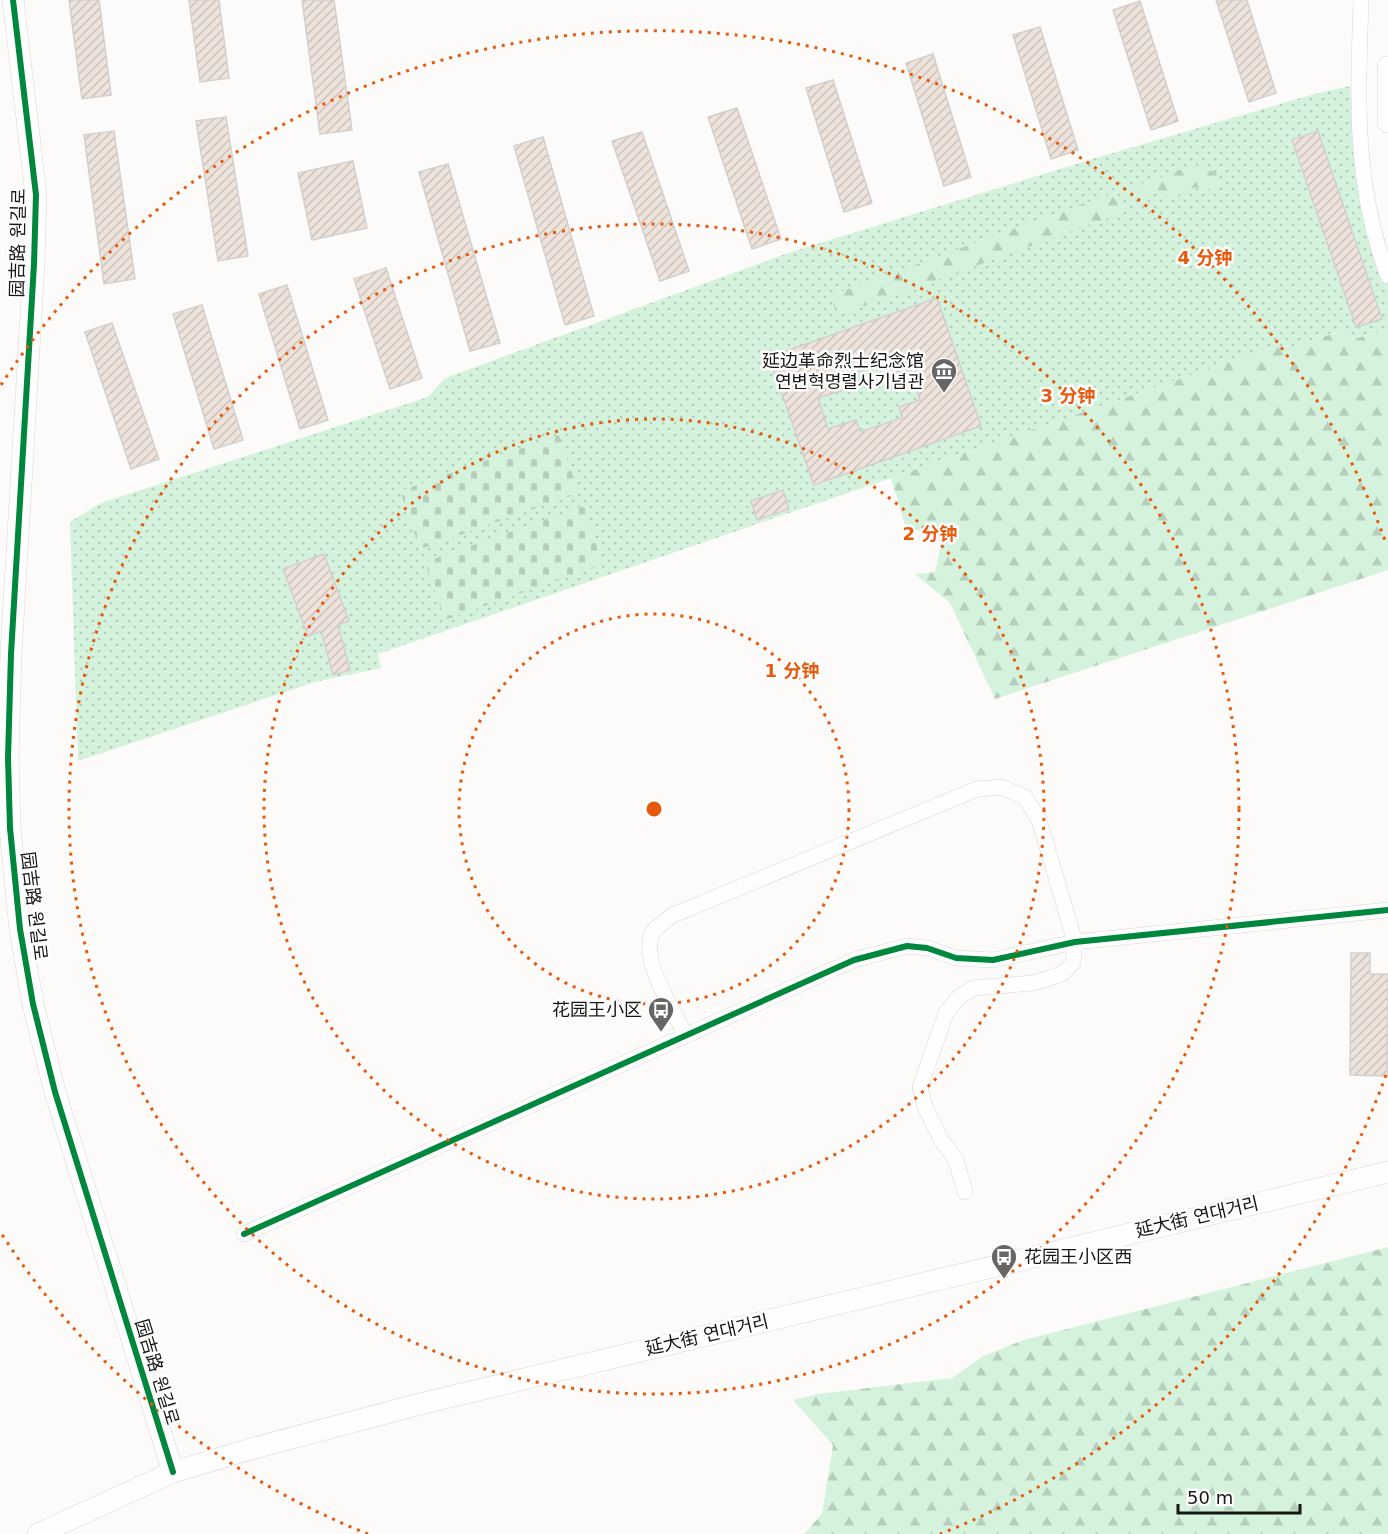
<svg xmlns="http://www.w3.org/2000/svg" width="1388" height="1534" viewBox="0 0 1388 1534" font-family="'DejaVu Sans','Noto Sans SC','Noto Sans KR',sans-serif">
  <defs>
    <pattern id="green-dots" width="8" height="8" patternUnits="userSpaceOnUse" patternTransform="scale(1.5)"><rect width="8" height="8" fill="#d4f2dc"/><path d="M2 2h.1M6 6h.1" fill="none" stroke="#b5cfbc" stroke-width="1.8" stroke-linecap="round"/></pattern>
    <pattern id="forest-firs" width="22" height="20" patternUnits="userSpaceOnUse" patternTransform="scale(1.5)"><rect width="22" height="20" fill="#d4f2dc"/><path d="M5 1l3.5 6h-7zM16 11l3.5 6h-7z" fill="#b5cfbc"/></pattern>
    <pattern id="cemetery-stones" width="16" height="16" patternUnits="userSpaceOnUse" patternTransform="scale(1.5)"><rect width="16" height="16" fill="#d4f2dc"/><path d="M2 7V4a2 2 0 0 1 4 0v3zM10 15v-3a2 2 0 0 1 4 0v3z" fill="#b5cfbc"/></pattern>
    <pattern id="building-hatch" width="6" height="6" patternUnits="userSpaceOnUse" patternTransform="scale(1.5)"><rect width="6" height="6" fill="#eee3db"/><path d="M-1 1l2-2M0 6l6-6M5 7l2-2" fill="none" stroke="#cbc2bb"/></pattern>
  </defs>
  <rect width="100%" height="100%" fill="#fdfbf9"/>
  <path fill="url(#green-dots)" d="M1350,86L1355,170L1362,205L1388,284V330L1350,340L1342,330L1293,347H1273L378,654L381,668L315,682L78,761L70,522L101,503L428,397L445,378L791,252L1089,160L1314,94Z"/>
  <g fill="url(#forest-firs)">
    <path d="M1195,165L1217,173L1220,182L1215,190L1196,187L1171,198L1155,189L1149,195L1138,199L1136,191L1137,185Z"/>
    <path d="M1107,195L1119,197L1128,211L836,316L832,295Z"/>
    <path d="M1343,330L1350,340L1388,330V570L995,699L950,603L915,574L935,572L942,540L905,525L891,478L1273,347H1293Z"/>
    <path d="M1388,1247V1534H804L822,1514L833,1445L793,1400L818,1394L952,1378L983,1356L1024,1340Z"/>
  </g>
  <g fill="url(#cemetery-stones)">
    <path d="M559,435L579,493L420,549L400,491Z"/>
    <path d="M584,506L604,564L445,620L425,562Z"/>
  </g>
  <g fill="url(#building-hatch)" stroke="#d2d0cf" stroke-width="1.5" fill-rule="evenodd">
    <path d="M69,0H99L111,95L82,99Z"/>
    <path d="M189,0H219L229,78L200,82Z"/>
    <path d="M302,0H334L352,130L320,134Z"/>
    <path d="M1216,0H1247L1276,93L1249,102Z"/>
    <path d="M1140,1L1178,121L1151,130L1113,10Z"/>
    <path d="M1040,27L1078,150L1051,159L1013,35Z"/>
    <path d="M933,54L971,177L944,186L906,63Z"/>
    <path d="M833,80L872,203L844,212L806,88Z"/>
    <path d="M737,108L781,239L752,249L708,117Z"/>
    <path d="M226,117L248,256L218,261L196,121Z"/>
    <path d="M114,131L135,279L104,284L84,135Z"/>
    <path d="M1318,131L1382,319L1356,327L1292,140Z"/>
    <path d="M642,132L689,271L660,281L612,141Z"/>
    <path d="M543,137L594,316L565,325L514,146Z"/>
    <path d="M353,161L367,228L312,240L298,173Z"/>
    <path d="M448,164L500,343L470,351L419,172Z"/>
    <path d="M386,268L422,378L390,389L354,279Z"/>
    <path d="M287,285L328,420L300,429L259,294Z"/>
    <path d="M937,298L981,426L814,485L769,357ZM885,363L889,376L910,369L920,400L899,407L902,418L860,432L856,420L828,429L818,398L847,389L844,376Z"/>
    <path d="M202,305L243,440L214,449L173,314Z"/>
    <path d="M112,323L159,459L131,469L85,332Z"/>
    <path d="M783,490L789,509L757,520L751,501Z"/>
    <path d="M324,554L349,621L338,625L350,670L333,675L321,631L308,636L283,569Z"/>
    <path d="M1351,953H1370V974H1388L1387,1076L1350,1075Z"/>
  </g>
  <g fill="none" stroke-linecap="round" stroke-linejoin="round">
    <g stroke="#d9d7d6" stroke-width="16">
      <g id="street">
        <path d="M1361,0C1358,96 1353,184 1388,276"/>
        <path d="M685,1034C673,1009 639,959 653,932C657,926 666,921 671,916L977,789L1001,787L1025,797L1039,820L1075,942L1073,963L1062,974L1033,983L973,988L958,998L946,1013L920,1087L925,1107L942,1141L956,1160L965,1192"/>
        <path d="M244,1234L854,960L907,946L927,948L956,958L993,960L1075,942L1388,910"/>
      </g>
    </g>
    <g stroke="#d9d7d6" stroke-width="22">
      <g id="secondary">
        <path d="M13,0L36,195L34,264L11,654L8,758L10,828L20,929L33,1004L55,1092L173,1472"/>
        <path d="M1388,67V122"/>
        <path d="M38,1534L173,1472L254,1448L420,1404L1388,1172"/>
      </g>
    </g>
    <use href="#street" stroke="#fffefe" stroke-width="15"/>
    <use href="#secondary" stroke="#fffefe" stroke-width="21"/>
    <g stroke="#fff" stroke-width="10">
      <g id="cycleway">
        <path d="M13,0L36,195L34,264L11,654L8,758L10,828L20,929L33,1004L55,1092L173,1472"/>
        <path d="M244,1234L854,960L907,946L927,948L956,958L993,960L1075,942L1388,910"/>
      </g>
    </g>
    <use href="#cycleway" stroke="#00873e" stroke-width="6"/>
  </g>
  <g fill="none" stroke="#e8590c" stroke-width="3" stroke-dasharray="3 6">
    <circle cx="654" cy="809" r="195"/>
    <circle cx="654" cy="809" r="390"/>
    <circle cx="654" cy="809" r="585"/>
    <path d="M1386 1075A779 779 0 0 1 940 1534M368 1534A779 779 0 0 1 1 1233M1 385A779 779 0 0 1 1386 543"/>
  </g>
  <defs>
    <g id="museum-pin" transform="scale(1.35)"><path d="M0 17L-7.5 6A9.5 9.5 0 1 1 7.5 6Z" fill="#686665" stroke="#fff"/><path d="M0-6L6-3V-2H-6V-3ZM-5-1h2V3h-2ZM-1-1h2V3h-2ZM3-1h2V3H3ZM-6 4H6V6H-6Z" fill="#fff"/></g>
    <g id="bus-pin" transform="scale(1.35)"><path d="M0 17L-7.5 6A9.5 9.5 0 1 1 7.5 6Z" fill="#686665" stroke="#fff"/><path d="M-5-6H5V4H4V6H2V4H-2V6H-4V4H-5ZM-3.5-4V0h7V-4ZM-3.5 1.2v1.5H-2V1.2ZM2 1.2v1.5H3.5V1.2Z" fill="#fff"/></g>
  </defs>
  <g fill-rule="evenodd">
    <use href="#museum-pin" x="944" y="371"/>
    <use href="#bus-pin" x="661" y="1010"/>
    <use href="#bus-pin" x="1004" y="1257"/>
  </g>
  <g text-anchor="middle" stroke-width="5" stroke-linejoin="round" paint-order="stroke">
    <g font-size="18" fill="#171615" stroke="#fff">
      <text transform="translate(18 243) rotate(-89)" y="6">园吉路 원길로</text>
      <text transform="translate(34 906) rotate(83)" y="6">园吉路 원길로</text>
      <text transform="translate(1197 1217) rotate(-13)" y="6">延大街 연대거리</text>
      <text transform="translate(707 1335) rotate(-13)" y="6">延大街 연대거리</text>
      <text transform="translate(157 1372) rotate(73)" y="6">园吉路 원길로</text>
    </g>
    <g font-size="18" fill="#171615" stroke="#fff" text-anchor="end">
      <text x="924" y="367">延边革命烈士纪念馆<tspan x="924" dy="21">연변혁명렬사기념관</tspan></text>
      <text x="642" y="1016">花园王小区</text>
      <text x="1024" y="1263" text-anchor="start">花园王小区西</text>
    </g>
  </g>
  <circle cx="654" cy="809" r="9" fill="#e8590c" stroke="#fff" stroke-width="3"/>
  <g font-size="18" text-anchor="middle" font-weight="bold" fill="#e8590c" stroke="#fff" stroke-width="5" stroke-linejoin="round" paint-order="stroke">
    <text x="1205" y="264">4 分钟</text>
    <text x="1068" y="402">3 分钟</text>
    <text x="930" y="540">2 分钟</text>
    <text x="792" y="677">1 分钟</text>
  </g>
  <path d="M1178 1504v9h122v-9" fill="none" stroke="#171615" stroke-width="3"/>
  <text x="1187" y="1504" font-size="18" fill="#171615" stroke="#ffffff" stroke-width="4.5" paint-order="stroke">50 m</text>
</svg>
